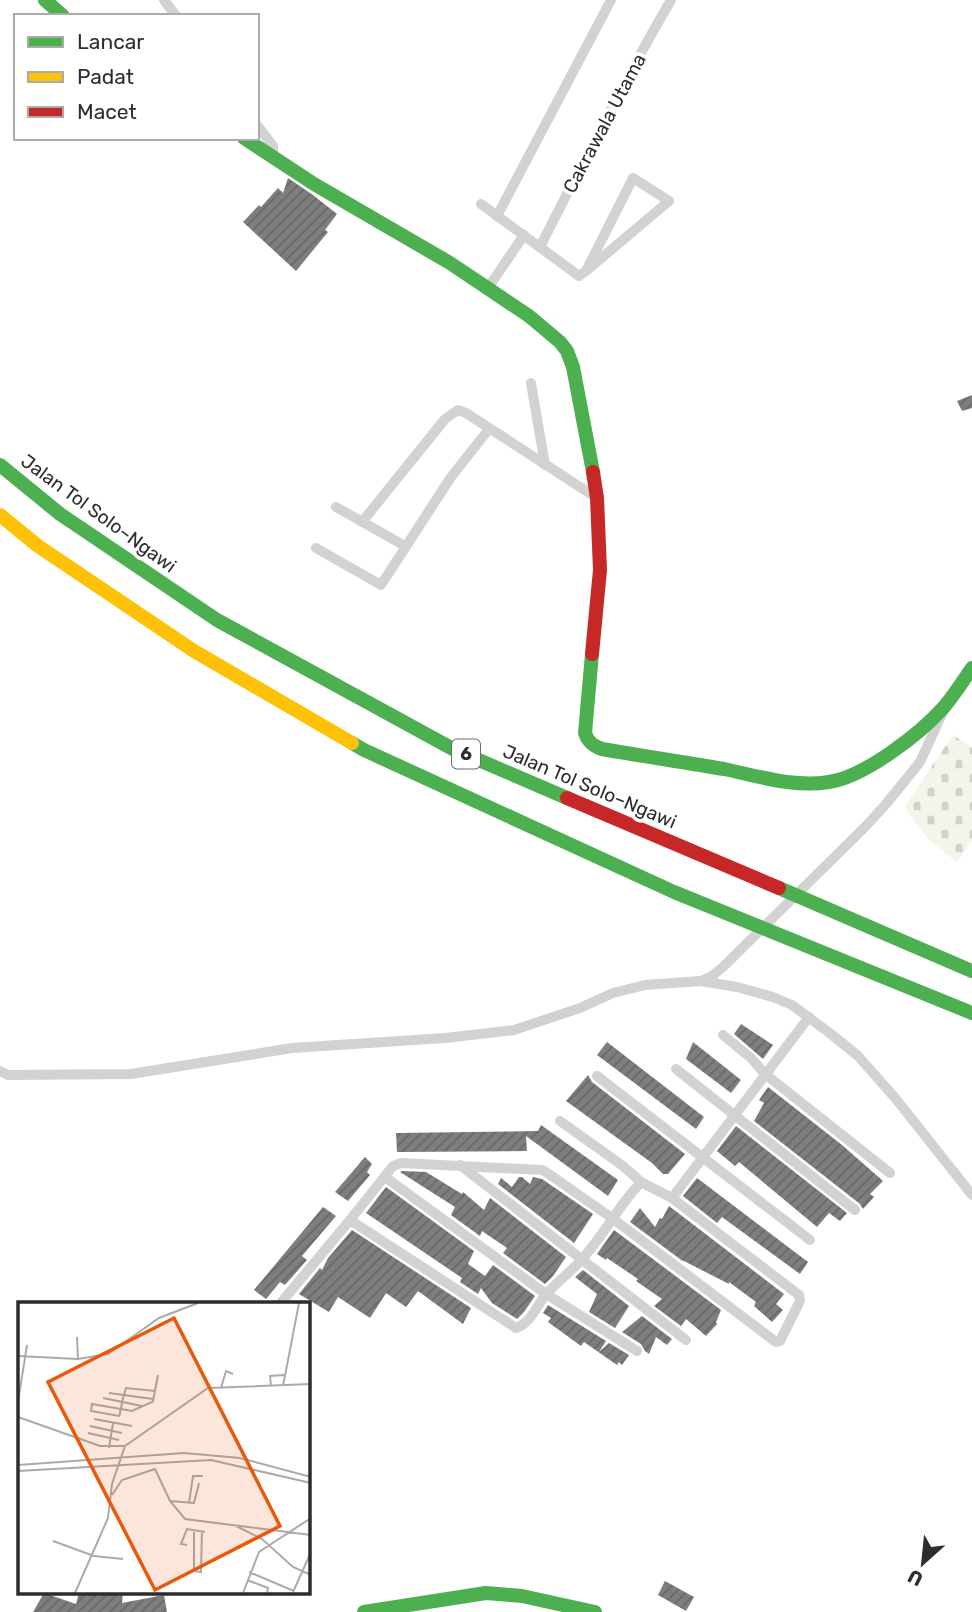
<svg xmlns="http://www.w3.org/2000/svg" width="972" height="1612" viewBox="0 0 972 1612" font-family="Rubik,sans-serif">
  <defs>
    <pattern id="cemetery-stones" width="16" height="16" patternUnits="userSpaceOnUse" patternTransform="scale(1.75)"><rect width="16" height="16" fill="#f3f5ea"/><path d="M2 7V4a2 2 0 0 1 4 0v3zM10 15v-3a2 2 0 0 1 4 0v3z" fill="#d1d2c9"/></pattern>
    <pattern id="building-hatch" width="6" height="6" patternUnits="userSpaceOnUse" patternTransform="scale(1.75)"><rect width="6" height="6" fill="#7e7e7e"/><path d="M-1 1l2-2M0 6l6-6M5 7l2-2" fill="none" stroke="#686868"/></pattern>
  </defs>
  <rect width="100%" height="100%" fill="#fff"/>
  <path fill="url(#cemetery-stones)" d="M953,735L972,748V841L957,862C932,843 921,834 905,806Z"/>
  <g fill="url(#building-hatch)">
    <path d="M288,178L313,195L337,214L325,230L328,232L296,271L243,222L259,205L261,207L278,188L283,193Z"/>
    <path d="M972,395V408L962,411L957,401Z"/>
    <path d="M741,1024L773,1045L763,1059L734,1034Z"/>
    <path d="M607,1042L704,1117L696,1129L597,1055Z"/>
    <path d="M693,1042L741,1080L731,1093L686,1059Z"/>
    <path d="M588,1075L592,1082L685,1154L668,1174H663L652,1163L566,1101Z"/>
    <path d="M768,1087L842,1145L883,1181L870,1194L874,1197L863,1209L860,1204L754,1121L764,1103L759,1100Z"/>
    <path d="M541,1125L618,1180L608,1196L526,1136L527,1151L397,1152L396,1133L538,1131Z"/>
    <path d="M736,1126L847,1213L840,1221L829,1213L817,1227L739,1162L735,1166L717,1151Z"/>
    <path d="M365,1157L372,1164L367,1172L370,1175L348,1201L335,1192Z"/>
    <path d="M402,1171L426,1172L462,1194L463,1192L484,1210L490,1198L566,1257L553,1276L545,1284L503,1253L507,1248L482,1231L480,1236L451,1215L455,1207L400,1172Z"/>
    <path d="M519,1177H522L530,1184L533,1177L542,1179L593,1214L574,1243L498,1184L501,1178L512,1187Z"/>
    <path d="M697,1178L808,1262L800,1274L722,1217L717,1223L683,1196Z"/>
    <path d="M386,1187L474,1251L468,1264L485,1276L493,1265L535,1296L524,1312L517,1319L492,1303L481,1288L478,1294L460,1282L462,1278L366,1213Z"/>
    <path d="M669,1206L784,1294L776,1304L783,1310L772,1322L754,1306L756,1302L729,1282V1284L682,1260L684,1262L630,1222L640,1208L655,1227L660,1218L662,1219Z"/>
    <path d="M323,1207L336,1216L302,1256L307,1260L285,1285L280,1282L266,1299L254,1290Z"/>
    <path d="M352,1230L471,1308L463,1324L418,1291L406,1307L386,1293L370,1318L338,1297L329,1312L299,1294L320,1268L322,1270L328,1258Z"/>
    <path d="M614,1230L721,1310L716,1322L717,1324L706,1336L686,1319L681,1326L654,1306L662,1299L636,1281L638,1279L607,1258L606,1260L597,1254Z"/>
    <path d="M583,1270L629,1306L615,1328L589,1312L597,1294L575,1277Z"/>
    <path d="M548,1305L606,1341L599,1352L609,1343L629,1355L622,1365L619,1362L617,1365L584,1342L581,1346L548,1322L551,1318L543,1313Z"/>
    <path d="M642,1316L672,1339L667,1345L656,1337L649,1354L645,1351L641,1344L622,1332Z"/>
    <path d="M665,1581L694,1597L686,1611L658,1595Z"/>
    <path d="M44,1593L76,1604L79,1593H123L122,1603L164,1595L167,1612H33Z"/>
  </g>
  <g fill="none" stroke-linecap="round" stroke-linejoin="round">
    <g stroke="#d2d2d2" stroke-width="10">
      <path d="M164,0L176,16"/>
      <path d="M257,125L273,146V157"/>
      <path d="M481,204L579,276L586,271L669,201L633,178L586,271"/>
      <path d="M497,216L611,0"/>
      <path d="M540,247C582,164 624,81 671,0"/>
      <path d="M488,288L524,235"/>
      <path d="M531,383L545,465"/>
      <path d="M336,507L405,546"/>
      <path d="M362,522L445,419L458,410L466,413L597,498"/>
      <path d="M316,548L381,585L451,477L489,429"/>
      <path d="M942,714L920,762L886,804L866,826L723,967L712,976L701,981L737,987L773,997L792,1005L831,1034L858,1056L896,1099L972,1195"/>
      <path d="M723,1035L751,1058L765,1074L890,1173"/>
      <path d="M676,1069L855,1210"/>
      <path d="M0,1071L8,1075L131,1074L292,1048L445,1038L514,1030L580,1008L613,993L645,985L701,981"/>
      <path d="M597,1076L810,1240"/>
      <path d="M560,1121L623,1166L641,1182"/>
      <path d="M460,1165L686,1340"/>
      <path d="M385,1177L546,1294L637,1351"/>
      <path d="M672,1198L809,1017"/>
      <path d="M280,1304L350,1220L393,1166L401,1163L542,1170L546,1172L612,1218L776,1342L780,1341L800,1301L799,1295L672,1198L641,1182C619,1205 604,1235 582,1259C572,1271 558,1281 547,1293C537,1305 532,1322 516,1328L350,1220"/>
    </g>
    <g stroke="#4caf50" stroke-width="14">
      <path d="M45,0L63,16"/>
      <path d="M244,138L314,184L450,263L529,316L560,342L567,351L573,367L593,472"/>
      <path d="M0,465L60,514L217,620L453,749L567,798"/>
      <path d="M592,654L585,733C588,742 593,746 602,749C642,756 683,762 724,769C758,776 794,788 829,782C864,777 920,734 944,707C954,695 963,681 972,668"/>
      <path d="M352,743L364,750L674,892L972,1013"/>
      <path d="M779,888L972,971"/>
      <path d="M364,1612L486,1593L522,1596L595,1612"/>
    </g>
    <path stroke="#ffc107" stroke-width="14" d="M0,515L38,546L194,651L352,743"/>
    <g stroke="#c62828" stroke-width="14">
      <path d="M592,654L600,570L597,498L593,472"/>
      <path d="M567,798L779,888"/>
    </g>
  </g>
  <g text-anchor="middle" stroke-width="7" stroke-linejoin="round" paint-order="stroke">
    <rect fill="#fff" stroke="#6c6c6c" stroke-width="2" x="452" y="739.5" width="28" height="29" rx="5"/>
    <g font-size="18" font-weight="bold" fill="#2d2d2d">
      <text x="466" y="760">6</text>
    </g>
    <g font-size="19" fill="#2d2d2d" stroke="#fff">
      <text transform="translate(604 123) rotate(-62)" y="7">Cakrawala Utama</text>
      <text transform="translate(99 513) rotate(36)" y="7">Jalan Tol Solo–Ngawi</text>
      <text transform="translate(590 786) rotate(23)" y="7">Jalan Tol Solo–Ngawi</text>
    </g>
  </g>
  <g transform="translate(18 1302)">
    <rect width="292" height="292" fill="#fff"/>
    <path fill="none" stroke="#ababab" stroke-width="2" d="M59,35L60,57M0,54L60,57L90,52L141,16L180,1M253,84L252,74L266,73M265,84L281,1M203,86L208,69L215,72M137,89L108,86L104,100L103,107L102,110V112L101,114L73,109L74,102L103,107L114,109L134,100L135,99L140,73M91,91L135,97M85,96L124,104M0,100L9,43M0,115L82,144H107L94,182L90,216L57,291M76,117L114,124M72,124L104,131M70,131L101,138M107,144L190,86L293,82M91,146L95,121M0,163L166,151L222,156L293,175M0,169L193,158L293,181M94,193L104,178L137,167L152,199L167,217L293,233M152,199L176,201L181,181M171,201L175,174H185M218,224L244,237L275,265L293,273M176,228V269L183,270L184,229M35,239L76,254L105,257M169,243L163,242L169,227L187,230M231,270L276,289M229,278L250,286L249,291M275,290L293,250M225,291L241,250L293,216"/>
    <path fill="#e8590c" fill-opacity="0.15" stroke="#e8590c" stroke-width="3.5" d="M156,16L262,224L137,288L30,80Z"/>
    <rect width="292" height="292" fill="none" stroke="#2d2d2d" stroke-width="3.5"/>
  </g>
  <rect x="14" y="14" width="245" height="126" fill="#ffffff" stroke="#ababab" stroke-width="2"/>
  <rect x="28" y="37" width="35" height="10" fill="#4caf50" stroke="#ababab" stroke-width="2"/>
  <text x="77" y="49" font-size="21" fill="#2d2d2d">Lancar</text>
  <rect x="28" y="72" width="35" height="10" fill="#ffc107" stroke="#ababab" stroke-width="2"/>
  <text x="77" y="84" font-size="21" fill="#2d2d2d">Padat</text>
  <rect x="28" y="107" width="35" height="10" fill="#c62828" stroke="#ababab" stroke-width="2"/>
  <text x="77" y="119" font-size="21" fill="#2d2d2d">Macet</text>
  <g transform="translate(923 1563) rotate(207)" stroke="#ffffff" stroke-width="5" paint-order="stroke">
  <path d="M0-5L12 26L0 18L-12 26Z" fill="#2d2d2d"/>
  <text y="-10" font-size="19" font-weight="bold" text-anchor="middle" fill="#2d2d2d">U</text>
  </g>
</svg>
